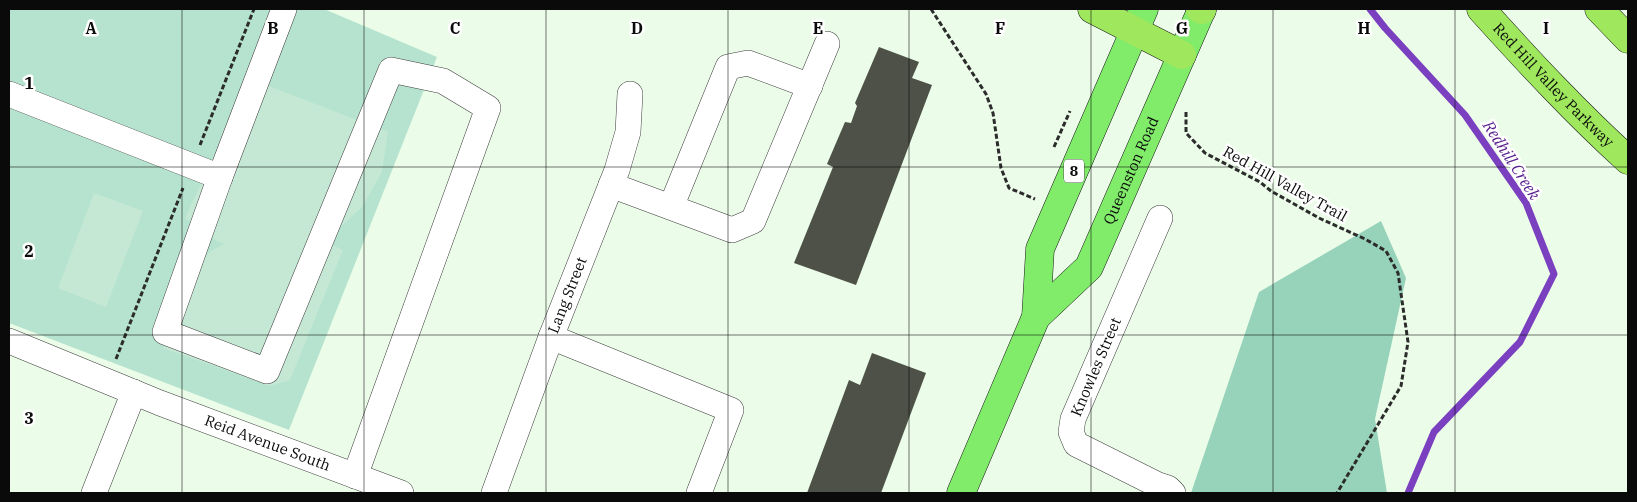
<svg xmlns="http://www.w3.org/2000/svg" width="1637" height="502" viewBox="0 0 1637 502" font-family="'IBM Plex Serif',serif">
  <rect width="100%" height="100%" fill="#ebfde8"/>
  <path fill="#b6e3cf" d="M9,9H324L437,57L289,430L9,323Z"/>
  <path fill="#97d2bb" d="M1381,221L1406,278L1375,419L1387,493H1191L1259,292Z"/>
  <g fill="#c4e8d3">
    <path d="M264,84L388,132L382,172L362,207L333,234L321,240L343,250L290,380L270,386L163,348C171,314 179,277 208,254C212,249 219,247 225,244L217,241L185,218L244,92Z"/>
    <path d="M94,193L143,211L106,307L58,288Z"/>
  </g>
  <g fill="none" stroke-linecap="round" stroke-linejoin="round">
    <path stroke="#7b40bf" stroke-width="7" d="M1370,9L1385,28L1465,115L1526,203L1554,274L1520,342L1434,432L1408,493"/>
  </g>
  <g fill="#4d5147">
    <path d="M879,47L919,62L912,78L932,85L856,285L794,263L833,167L827,164L845,122L851,123L857,106L855,103Z"/>
    <path d="M872,353L926,373L881,493H807L849,380L860,385Z"/>
  </g>
  <g fill="none" stroke-linecap="round" stroke-linejoin="round">
    <g stroke="#3d3d3d" stroke-width="26">
      <g id="minor">
        <path d="M9,94L220,177L284,9"/>
        <path d="M220,177L165,332L267,371L391,70L443,81L488,108L355,476"/>
        <path d="M611,185L732,230L753,221L827,44"/>
        <path d="M671,207L728,67L748,63L810,86"/>
        <path d="M1160,218L1073,419L1071,432L1076,444L1156,484L1168,488L1173,493"/>
        <path d="M551,337L731,410L699,493"/>
        <path id="s1" d="M9,341L160,403L401,493"/>
        <path d="M94,493L134,392"/>
        <path id="s2" d="M494,493L551,337L617,170L628,132L630,94"/>
      </g>
    </g>
    <g stroke="#1b1b1b" stroke-width="29">
      <g id="major">
        <path id="s3" d="M1036,317L1089,267L1202,9"/>
        <path d="M961,493L1036,317L1040,249L1144,9"/>
      </g>
    </g>
    <g stroke="#1b1b1b" stroke-width="29">
      <g id="highway">
        <path d="M1092,9L1182,55"/>
        <path d="M1200,9L1202,10"/>
        <path id="s4" d="M1481,9C1528,61 1576,113 1628,160"/>
        <path d="M1599,9L1628,39"/>
      </g>
    </g>
    <g stroke="#2c2c2c" stroke-width="3" stroke-dasharray="5 2.5" stroke-linecap="butt">
      <path d="M931,9L986,94L993,113L1001,168L1009,188L1035,199"/>
      <path d="M1186,112V133L1205,153L1260,182L1271,191L1319,218L1365,239L1386,251L1398,273L1408,342L1401,386L1337,493"/>
      <path d="M200,145L254,9"/>
      <path d="M1054,147L1070,111"/>
      <path d="M116,359L183,188"/>
    </g>
    <use href="#minor" stroke="#fff" stroke-width="25"/>
    <use href="#major" stroke="#81ec6a" stroke-width="28"/>
    <use href="#highway" stroke="#9fe75d" stroke-width="28"/>
  </g>
  <path fill="none" stroke="#0a0a0a" stroke-width="1" stroke-opacity="0.55" d="M182,9V493M364,9V493M546,9V493M728,9V493M909,9V493M1091,9V493M1273,9V493M1455,9V493M9,167H1628M9,335H1628"/>
  <g text-anchor="middle" stroke-width="5" stroke-linejoin="round" paint-order="stroke">
    <rect fill="#fff" stroke="#545454" stroke-width="1" x="1064" y="159.5" width="20" height="23" rx="4"/>
    <g font-size="14" font-weight="bold" fill="#0a0a0a">
      <text x="1074" y="176">8</text>
    </g>
    <g font-size="15" fill="#0a0a0a" stroke="#fff">
      <text dy="5" stroke="none"><textPath href="#s4" startOffset="105">Red Hill Valley Parkway</textPath></text>
      <text dy="5" stroke="none"><textPath href="#s3" startOffset="178">Queenston Road</textPath></text>
      <text transform="translate(1285 184) rotate(29)" y="5">Red Hill Valley Trail</text>
      <text dy="5" stroke="none"><textPath href="#s2" startOffset="211">Lang Street</textPath></text>
      <text transform="translate(1096 367) rotate(-67)" y="5">Knowles Street</text>
      <text dy="5" stroke="none"><textPath href="#s1" startOffset="278">Reid Avenue South</textPath></text>
    </g>
    <g font-size="16" font-style="italic" fill="#57208e" stroke="#fff">
      <text transform="translate(1512 160) rotate(57)" y="6">Redhill Creek</text>
    </g>
  </g>
  <g font-size="16" text-anchor="middle" font-weight="bold" fill="#0a0a0a" stroke="#fff" stroke-width="5" stroke-linejoin="round" paint-order="stroke">
    <text x="91" y="34">A</text>
    <text x="273" y="34">B</text>
    <text x="455" y="34">C</text>
    <text x="637" y="34">D</text>
    <text x="818" y="34">E</text>
    <text x="1000" y="34">F</text>
    <text x="1182" y="34">G</text>
    <text x="1364" y="34">H</text>
    <text x="1546" y="34">I</text>
    <text x="29" y="89">1</text>
    <text x="29" y="257">2</text>
    <text x="29" y="424">3</text>
  </g>
  <rect width="1637" height="502" fill="none" stroke="#0a0a0a" stroke-width="20"/>
</svg>
